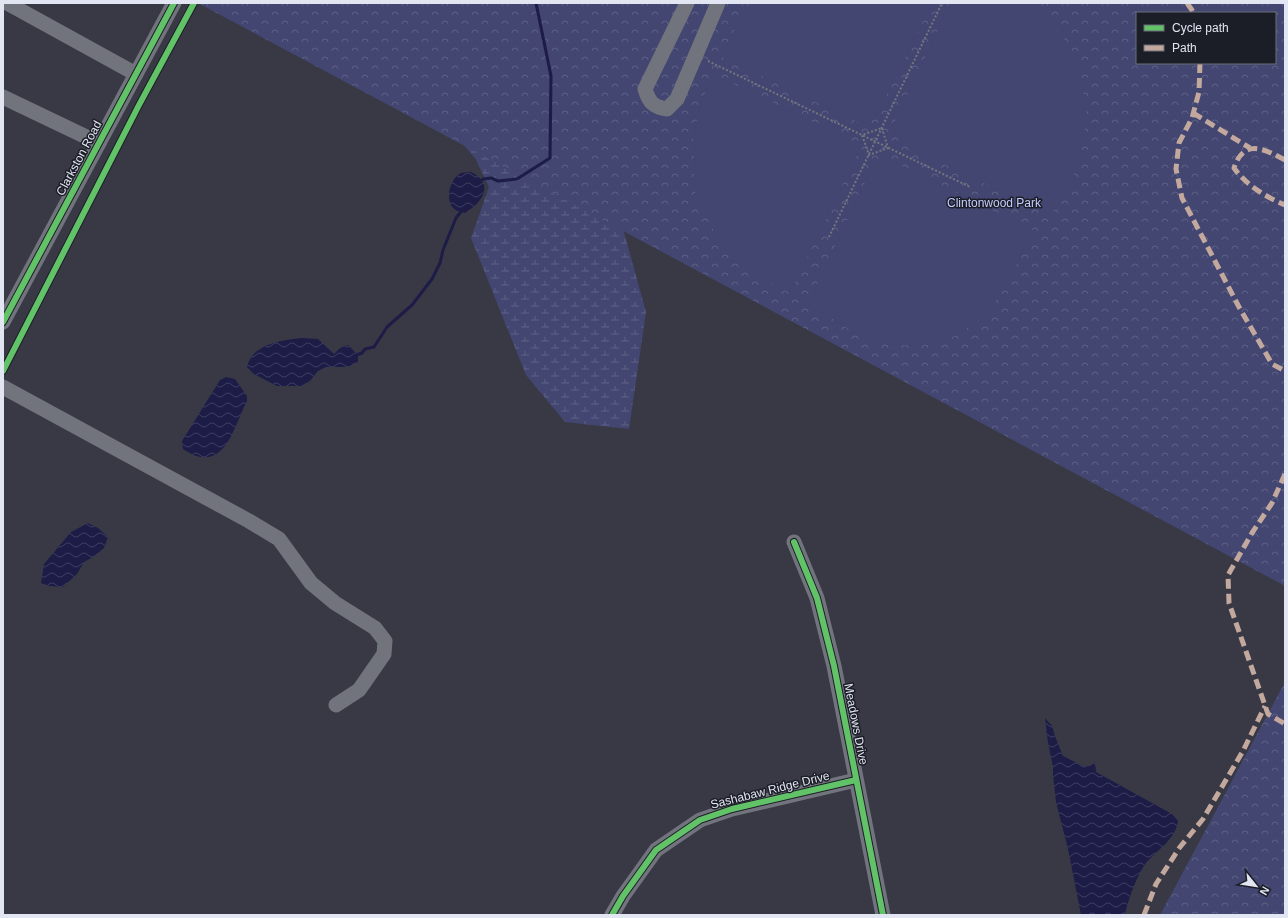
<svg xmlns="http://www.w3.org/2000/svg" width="1288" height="918" viewBox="0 0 1288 918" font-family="Arial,sans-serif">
  <defs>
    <pattern id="wetland-marsh" width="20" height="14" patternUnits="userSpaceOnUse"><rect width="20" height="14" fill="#424671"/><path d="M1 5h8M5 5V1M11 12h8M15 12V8" fill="none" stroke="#5d6186"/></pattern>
    <pattern id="park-crowns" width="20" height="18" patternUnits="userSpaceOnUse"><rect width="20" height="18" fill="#424671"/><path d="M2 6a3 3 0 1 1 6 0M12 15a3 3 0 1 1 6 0" fill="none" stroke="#5d6186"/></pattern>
    <pattern id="water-waves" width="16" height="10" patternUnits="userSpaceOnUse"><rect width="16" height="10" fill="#1c1c47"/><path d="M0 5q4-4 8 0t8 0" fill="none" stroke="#3d3d62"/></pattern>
  </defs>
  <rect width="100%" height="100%" fill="#383945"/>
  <path fill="url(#wetland-marsh)" d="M405,78L608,174L646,312L629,429L565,422L526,375L471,238L489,187L475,158Z"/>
  <g fill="url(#park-crowns)" fill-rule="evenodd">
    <path d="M198,3H1285V586ZM1137,13H1275V63H1137Z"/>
    <path d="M1285,682V915H1160Z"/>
  </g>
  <g fill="#424671">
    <path d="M757,3H932L875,119L862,124L722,57L737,25Z"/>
    <path d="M951,3H1027L1047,19L1065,40L1077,60L1087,114L1081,153L1073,177L1051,215L899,143L893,125Z"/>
    <path d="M713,74L853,142L857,155L790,293L758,277L720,243L695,192L693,135L701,104Z"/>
    <path d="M888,159L1033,230L1007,284L986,315L955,336L920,346L882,344L860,336L808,304L874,163Z"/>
  </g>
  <g fill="url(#water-waves)">
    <path d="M471,172C495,184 483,202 465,213C461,212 456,211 453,208C445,198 450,179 461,173C464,172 468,172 471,172Z"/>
    <path d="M302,338L318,339L334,354L340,348L348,345L358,355V362L348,367H326L318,371L310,381L301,386H277L254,374L247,367C252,344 282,340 302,338Z"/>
    <path d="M226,377L235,379L247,396V401C233,428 224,477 183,449L182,441L220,380Z"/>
    <path d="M88,523L98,528L108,537L104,548L93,557L84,562L77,574L63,587L49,586L41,583L44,564L71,532Z"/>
    <path d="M1045,718L1052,726L1055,736L1063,756L1083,766H1090L1095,762L1096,772L1172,814L1178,821C1175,840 1158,849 1146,863C1137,875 1128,900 1125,915H1081L1068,849L1056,802L1053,775V767L1048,743Z"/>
  </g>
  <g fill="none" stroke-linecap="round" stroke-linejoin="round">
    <g stroke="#1c1c47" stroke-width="3">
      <path d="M480,182L483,179L491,178L498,181L517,179L550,158L551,76L536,3"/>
      <path d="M354,356L362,353L365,349L374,347L387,327L412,305L432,279L440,263L443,250L456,218L463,209"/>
    </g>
    <g stroke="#74757e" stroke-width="2" stroke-dasharray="2 2" stroke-linecap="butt">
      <path d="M708,61L970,187"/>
      <path d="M882,128L888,148L869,155L862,135Z"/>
      <path d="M829,237L942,3"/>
    </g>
    <g stroke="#72747d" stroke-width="15">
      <path d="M7,3L136,74"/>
      <path d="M687,3L645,89C649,102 653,107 667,109L677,99L718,3"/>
      <path d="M3,97L99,143"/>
      <path d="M3,322L174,3"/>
      <path d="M3,387L249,521L279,539L311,583L335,603L375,628L385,641L384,654L359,690L336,705"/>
      <path d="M794,542L817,598L834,666L883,915"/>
      <path d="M612,915L623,896L656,850L700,820L732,809L856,780"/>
    </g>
    <g stroke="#c3a89e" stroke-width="5" stroke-dasharray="10 5" stroke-linecap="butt">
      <path d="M1187,3L1194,13"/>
      <path d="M1200,63L1199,92L1192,118L1179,143L1176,169L1182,198L1239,307L1272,364L1285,371"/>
      <path d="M1193,113L1250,148"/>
      <path d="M1285,160C1264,149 1244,138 1234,168C1246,185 1266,197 1285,205"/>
      <path d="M1285,474L1272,503L1252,533L1228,575L1229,603L1268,714L1285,724"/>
      <path d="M1144,915L1156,884L1180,847L1203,819L1243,751L1265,706"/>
    </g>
    <g stroke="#1c1e27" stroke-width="8">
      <g id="cycleway">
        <path d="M3,322L174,3"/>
        <path d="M3,371L139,105L194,3"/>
        <path d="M794,542L817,598L834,666L883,915"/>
        <path d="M612,915L623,896L656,850L700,820L732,809L856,780"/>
      </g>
    </g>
    <use href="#cycleway" stroke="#61c268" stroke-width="6"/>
  </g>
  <g text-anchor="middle" stroke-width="3" stroke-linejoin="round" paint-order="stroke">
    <g font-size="12" fill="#e2e5f2" stroke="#1c1e27">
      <text transform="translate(79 158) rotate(-62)" y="4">Clarkston Road</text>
      <text transform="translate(856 724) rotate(79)" y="4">Meadows Drive</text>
      <text transform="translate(770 790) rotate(-14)" y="4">Sashabaw Ridge Drive</text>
    </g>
    <g font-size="12" fill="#c6ceff" stroke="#1c1e27">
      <text x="994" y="207">Clintonwood Park</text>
    </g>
  </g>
  <rect width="1288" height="918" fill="none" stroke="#e2e5f2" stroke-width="8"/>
  <rect x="1136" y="12" width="140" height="52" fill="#1c1e27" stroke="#6b6e78"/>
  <rect x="1144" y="25" width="20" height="6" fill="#61c268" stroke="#6b6e78"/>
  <text x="1172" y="32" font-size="12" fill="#e2e5f2">Cycle path</text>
  <rect x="1144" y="45" width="20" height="6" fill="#c3a89e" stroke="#6b6e78"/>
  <text x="1172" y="52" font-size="12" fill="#e2e5f2">Path</text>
  <g transform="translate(1256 886) rotate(120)" stroke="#1c1e27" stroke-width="3" paint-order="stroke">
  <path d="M0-3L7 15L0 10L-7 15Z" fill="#e2e5f2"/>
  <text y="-6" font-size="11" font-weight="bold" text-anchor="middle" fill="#e2e5f2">N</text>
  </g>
</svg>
